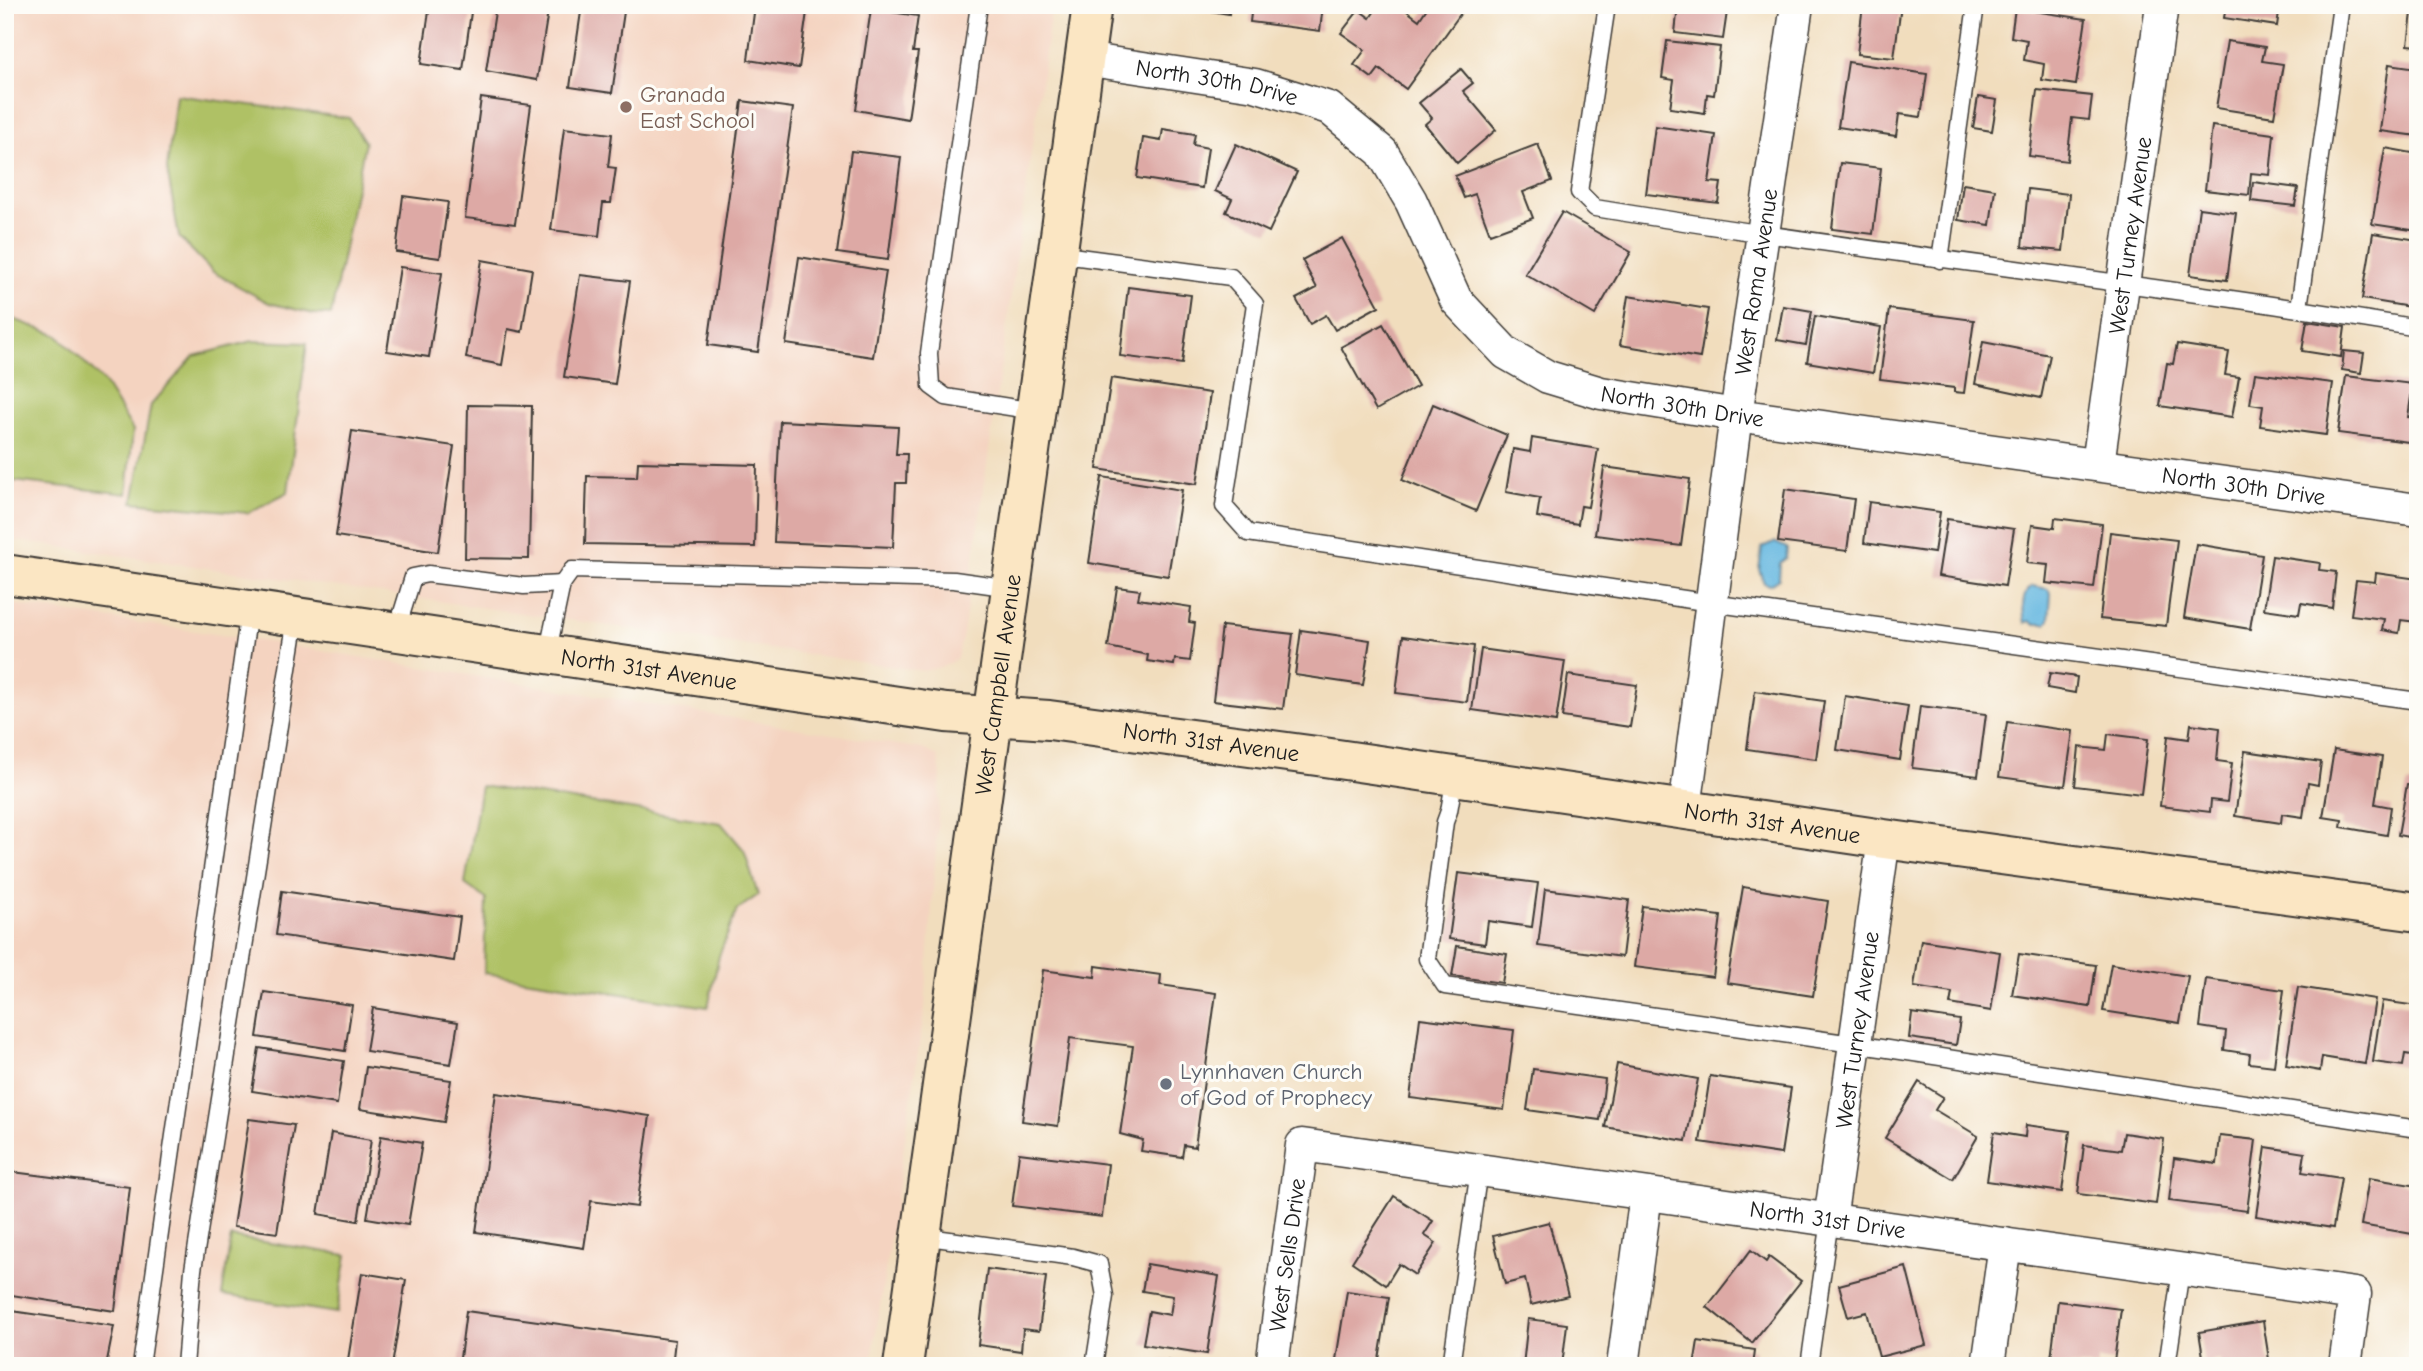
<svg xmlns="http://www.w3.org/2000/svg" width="2423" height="1371" viewBox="0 0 2423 1371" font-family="'Comic Neue',sans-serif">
  <rect width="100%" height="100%" fill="#fdfcf7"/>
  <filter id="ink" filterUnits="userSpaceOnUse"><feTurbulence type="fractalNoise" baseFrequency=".0143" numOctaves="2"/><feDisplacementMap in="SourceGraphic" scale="14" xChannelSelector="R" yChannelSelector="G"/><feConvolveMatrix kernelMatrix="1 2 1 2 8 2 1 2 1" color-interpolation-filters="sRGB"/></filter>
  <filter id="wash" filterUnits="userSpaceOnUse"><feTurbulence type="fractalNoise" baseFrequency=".00686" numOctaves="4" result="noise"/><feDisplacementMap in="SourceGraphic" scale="28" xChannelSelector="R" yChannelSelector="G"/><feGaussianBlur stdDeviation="1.57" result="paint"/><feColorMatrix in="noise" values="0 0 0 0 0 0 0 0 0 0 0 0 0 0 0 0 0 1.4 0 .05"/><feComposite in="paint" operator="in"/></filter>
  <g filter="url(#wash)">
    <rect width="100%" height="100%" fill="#f1ddbd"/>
    <g fill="#f4d3c0">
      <path d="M5,5H1052L963,634L957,658L945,666L923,671L5,539Z"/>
      <path d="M5,603L268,642L923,749L938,756L941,775L925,1006L871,1366H5Z"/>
    </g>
    <g fill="#afc165" stroke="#666e40" stroke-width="2">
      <path d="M176,95L349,118L365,142L331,315L314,314L269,303L213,272L179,237L167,169Z"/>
      <path d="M5,316L57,335L103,381L133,430L127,494L5,480Z"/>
      <path d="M253,341L307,343L288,492L248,513L133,502L151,405L194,356Z"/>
      <path d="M481,786L721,823L744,850L758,895L737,910L719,956L708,1007L484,973L486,899L465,884Z"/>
      <path d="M231,1237L347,1255L337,1313L222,1295Z"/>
    </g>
    <g fill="#65b7e0" stroke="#406a7e" stroke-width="2">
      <path d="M1774,542L1787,548L1786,558L1780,563L1779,579L1770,585L1764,583L1759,570L1762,547Z"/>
      <path d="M2032,586L2048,589L2051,593L2049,620L2046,624H2034L2030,621L2025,623C2023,611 2020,595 2032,586Z"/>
    </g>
    <g id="blocks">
      <g fill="#dda9a5">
        <path d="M430,5H472L463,70L421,64Z"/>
        <path d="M496,5H549L537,80L486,71Z"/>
        <path d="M582,5H625L612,93L570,87Z"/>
        <path d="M755,5H808L799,68L748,60Z"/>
        <path d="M1176,5H1230L1229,14Z"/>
        <path d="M1252,5H1323L1320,31L1250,22Z"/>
        <path d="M1379,5H1399L1419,20L1429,5H1451L1461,13L1406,89L1379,69L1372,78L1354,65L1365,50L1341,33L1359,10L1370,18Z"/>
        <path d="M1678,5H1728L1723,39L1675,33Z"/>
        <path d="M1863,5H1901L1894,58L1857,54Z"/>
        <path d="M2226,5H2280L2277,26L2224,18Z"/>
        <path d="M2413,5H2418V46L2408,45Z"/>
        <path d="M2015,8L2086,19L2076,85L2042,80L2044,64L2024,60L2027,40L2011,37Z"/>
        <path d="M871,9L918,16L913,52H918L908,119L856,110Z"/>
        <path d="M1667,41L1720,47L1714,95L1707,94L1705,113L1670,108L1674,80L1662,78Z"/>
        <path d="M2227,41L2265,47L2262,61L2283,64L2274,117L2216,108Z"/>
        <path d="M1848,62L1927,74L1921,117L1899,114L1896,136L1838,127Z"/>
        <path d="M2389,64L2418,68V136L2380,131Z"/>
        <path d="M1461,69L1473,83L1463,91L1496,130L1457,163L1425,124L1432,118L1419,103Z"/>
        <path d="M2037,90L2092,96L2089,120L2072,118L2067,161L2029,156Z"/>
        <path d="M1978,97L1997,100L1992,131L1973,128Z"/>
        <path d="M481,98L531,105L515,224L465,218Z"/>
        <path d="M742,101L793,108L758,352L708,345Z"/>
        <path d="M1655,126L1716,135L1709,182L1721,183L1718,203L1646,194Z"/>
        <path d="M2212,126L2274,134L2270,175L2251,173L2249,195L2205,190Z"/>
        <path d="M564,128L612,134L608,167L616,168L611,203H603L599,236L551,230Z"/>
        <path d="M1163,129L1195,134L1193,145L1208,148L1202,188L1137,178L1143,138L1161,141Z"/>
        <path d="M1236,144L1297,172L1269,232L1226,212L1232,199L1215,191Z"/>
        <path d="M1538,144L1552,181L1523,192L1533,218L1490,234L1475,194L1464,198L1455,176Z"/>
        <path d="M2385,148L2418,154V231L2372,224Z"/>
        <path d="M851,151L901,157L888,260L837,253Z"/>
        <path d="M1840,163L1881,168L1873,234L1832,229Z"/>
        <path d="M2253,182L2298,188L2295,206L2251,201Z"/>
        <path d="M1963,184L1995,189L1990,225L1958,220Z"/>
        <path d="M2028,189L2069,194L2063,251L2022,247Z"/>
        <path d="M403,196L448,202L440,258L396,252Z"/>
        <path d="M2199,208L2236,213L2227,280L2190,275Z"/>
        <path d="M1562,212L1631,252L1595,315L1525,274Z"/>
        <path d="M2373,233L2418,240L2416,308L2362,299Z"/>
        <path d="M1342,238L1379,306L1335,330L1326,315L1310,324L1296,299L1317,288L1302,260Z"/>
        <path d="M799,257L886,271L873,357L786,344Z"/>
        <path d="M482,260L532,269L522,332L508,329L502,365L466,358Z"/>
        <path d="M400,267L442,273L429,357L387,351Z"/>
        <path d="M580,275L630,281L615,384L564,377Z"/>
        <path d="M1128,287L1191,295L1182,364L1120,356Z"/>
        <path d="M1628,296L1708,309L1700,358L1620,345Z"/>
        <path d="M1783,306L1812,311L1806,345L1777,340Z"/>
        <path d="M1889,309L1974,320L1964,393L1954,392V388L1880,379Z"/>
        <path d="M1815,316L1881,327L1873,373L1807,362Z"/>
        <path d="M2307,321L2345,327L2341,357L2302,351Z"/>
        <path d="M1383,324L1418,386L1376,410L1341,347Z"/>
        <path d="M1983,342L2050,355L2041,398L1975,384Z"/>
        <path d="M2177,344L2229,352L2225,375L2239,377L2232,417L2160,406L2167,363L2173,364Z"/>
        <path d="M2344,351L2364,353L2361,373L2342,370Z"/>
        <path d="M2255,373L2333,383L2326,435L2260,426L2263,406L2250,404Z"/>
        <path d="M2346,376L2413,384L2408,417L2418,418L2417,443L2338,433Z"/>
        <path d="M1111,378L1210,393L1197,484L1097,469Z"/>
        <path d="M1433,404L1507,435L1476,511L1402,480Z"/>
        <path d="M468,405L532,406L529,559L465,558Z"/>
        <path d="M780,421L898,427L896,454H907L906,483H896L893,547L774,542Z"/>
        <path d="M352,431L454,446L438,552L336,536Z"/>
        <path d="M1532,438L1598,449L1588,507L1581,506L1578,524L1537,517L1540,498L1506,492L1513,449L1530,452Z"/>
        <path d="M638,462L757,465L755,547L585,544L587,476L637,477Z"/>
        <path d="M1604,467L1690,479L1681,546L1595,535Z"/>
        <path d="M1102,477L1182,490L1168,576L1089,563Z"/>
        <path d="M1785,489L1854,499L1847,551L1778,542Z"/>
        <path d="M1869,502L1940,512L1934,553L1864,543Z"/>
        <path d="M2055,518L2102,524L2094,588L2046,583L2048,565L2027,563L2032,525L2054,528Z"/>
        <path d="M1947,519L2014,529L2005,586L1938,576Z"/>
        <path d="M2110,532L2177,540L2166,626L2100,619Z"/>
        <path d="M2196,544L2262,555L2250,629L2184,618Z"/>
        <path d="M2272,556L2320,563L2319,570L2336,572L2332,608L2301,603L2299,614L2264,609Z"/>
        <path d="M2376,573L2418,579L2417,622L2401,620L2399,633L2382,630L2384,619L2351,615L2356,580L2375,582Z"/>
        <path d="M1117,587L1140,590L1138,599L1191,607L1189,622L1195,623L1190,661L1175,659L1174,665L1147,661L1148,655L1108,647Z"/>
        <path d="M1222,626L1293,634L1283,709L1213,701Z"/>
        <path d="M1301,630L1370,640L1363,685L1295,675Z"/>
        <path d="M1403,636L1474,646L1467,702L1396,693Z"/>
        <path d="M1481,649L1565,661L1556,722L1472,710Z"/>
        <path d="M2050,673L2077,677L2075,693L2047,688Z"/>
        <path d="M1568,675L1637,685L1630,727L1562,717Z"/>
        <path d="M1755,691L1824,701L1816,759L1747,749Z"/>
        <path d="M1845,696L1908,706L1900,760L1837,750Z"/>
        <path d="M1920,706L1986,714L1978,776L1912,768Z"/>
        <path d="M2007,722L2073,731L2065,786L1999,777Z"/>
        <path d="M2191,724L2220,728L2217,761L2232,763L2227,802L2211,800L2210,812L2160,806L2168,736L2189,739Z"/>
        <path d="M2108,734L2148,739L2141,794L2075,786L2079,747L2106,750Z"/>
        <path d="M2334,750L2382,757L2375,804L2391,807L2387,835L2341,827L2342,820L2323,817Z"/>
        <path d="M2245,751L2321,762L2318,785L2308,783L2303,817L2282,814L2281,823L2235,816Z"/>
        <path d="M2407,784L2418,785V839L2398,835Z"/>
        <path d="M1458,873L1538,883L1532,927L1488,921L1485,944L1449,939Z"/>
        <path d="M1743,887L1828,901L1813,996L1727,983Z"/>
        <path d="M1545,889L1629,900L1622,957L1538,946Z"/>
        <path d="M282,891L460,917L454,961L276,935Z"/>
        <path d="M1642,906L1721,916L1713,977L1634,967Z"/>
        <path d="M1921,940L2000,952L1991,1011L1950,1004L1952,993L1914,987Z"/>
        <path d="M1457,946L1507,954L1502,983L1452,976Z"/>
        <path d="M2019,954L2096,965L2090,1007L2012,995Z"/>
        <path d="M2111,964L2188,976L2180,1023L2103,1011Z"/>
        <path d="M1096,966L1161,975L1160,985L1216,993L1195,1147L1184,1145L1182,1157L1141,1151L1143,1140L1120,1134L1133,1046L1070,1038L1058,1126L1022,1121L1043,970L1095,977Z"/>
        <path d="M2206,979L2284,990L2274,1066L2249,1063L2250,1054L2224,1050L2226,1031L2200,1027Z"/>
        <path d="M2298,987L2375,999L2365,1064L2322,1057L2320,1071L2286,1065Z"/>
        <path d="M264,992L352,1005L345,1051L257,1037Z"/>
        <path d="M2382,1001L2418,1006V1056L2405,1054L2403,1066L2373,1062Z"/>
        <path d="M373,1008L458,1022L451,1064L366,1051Z"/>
        <path d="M1912,1013L1960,1020L1956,1045L1909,1038Z"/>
        <path d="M1420,1018L1514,1030L1504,1110L1410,1098Z"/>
        <path d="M259,1048L344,1061L337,1104L252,1091Z"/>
        <path d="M1617,1064L1698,1079L1686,1141L1605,1127Z"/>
        <path d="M366,1067L451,1080L444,1122L360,1109Z"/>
        <path d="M1533,1069L1605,1079L1600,1120L1527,1110Z"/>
        <path d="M1710,1076L1791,1088L1781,1154L1700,1142Z"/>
        <path d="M1919,1082L1943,1097L1935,1110L1978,1136L1953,1179L1885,1138Z"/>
        <path d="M496,1093L650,1116L637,1207L591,1201L584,1248L476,1232Z"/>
        <path d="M249,1119L294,1125L277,1233L233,1227Z"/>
        <path d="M2026,1125L2070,1131L2062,1192L1987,1181L1994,1132L2025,1137Z"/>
        <path d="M331,1133L371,1140L358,1221L318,1214Z"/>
        <path d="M2124,1133L2164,1139L2156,1204L2078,1194L2084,1145L2121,1150Z"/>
        <path d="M381,1136L422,1143L408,1225L367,1218Z"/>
        <path d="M2220,1136L2256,1140L2247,1211L2169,1201L2174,1158L2217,1164Z"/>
        <path d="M2266,1147L2305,1153L2302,1172L2341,1178L2333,1228L2256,1216Z"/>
        <path d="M1019,1153L1108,1164L1102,1217L1012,1206Z"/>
        <path d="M5,1171L130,1187L115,1311L5,1294Z"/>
        <path d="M2369,1178L2418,1186V1235L2361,1225Z"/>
        <path d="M1394,1196L1433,1221L1424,1235L1436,1243L1415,1275L1399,1264L1386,1285L1352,1262Z"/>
        <path d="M1549,1222L1568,1296L1531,1305L1525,1279L1505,1284L1493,1236Z"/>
        <path d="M1751,1250L1766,1262L1769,1257L1801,1281L1752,1343L1707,1307Z"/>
        <path d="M1147,1264L1219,1276L1207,1354L1143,1344L1149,1311L1170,1315L1173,1296L1142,1291Z"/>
        <path d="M1906,1267L1926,1345L1879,1357L1867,1312L1848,1317L1839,1285Z"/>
        <path d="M987,1269L1046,1277L1039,1331L1023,1329L1021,1351L978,1345Z"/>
        <path d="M362,1273L406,1280L392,1366H347Z"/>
        <path d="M1347,1291L1389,1297L1378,1366H1335Z"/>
        <path d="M2058,1301L2121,1309L2114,1362L2098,1360V1366H2050Z"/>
        <path d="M5,1310L114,1326L106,1366H5Z"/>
        <path d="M466,1311L675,1340L672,1366H459Z"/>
        <path d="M1528,1319L1567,1324L1562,1366H1523Z"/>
        <path d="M2263,1321L2270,1366H2221L2220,1360L2204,1363L2199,1332Z"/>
        <path d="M1698,1341L1755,1350L1753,1366H1694Z"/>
        <path d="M1162,1360L1192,1364V1366H1161Z"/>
      </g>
    </g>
  </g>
  <g filter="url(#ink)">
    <use href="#blocks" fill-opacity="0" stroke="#3c3934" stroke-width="2"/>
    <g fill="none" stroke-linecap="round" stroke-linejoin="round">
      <g stroke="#3c3934" stroke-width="19">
        <g id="lane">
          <path d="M979,5L929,353L931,386L946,397L1035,411"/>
          <path d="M1607,5L1579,192L1595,208C1868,253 2144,282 2418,328"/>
          <path d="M1056,254L1231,277L1255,304L1224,506L1248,533L1711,603L2418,701"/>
          <path d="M1940,260L1976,5"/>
          <path d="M2299,308L2341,5"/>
          <path d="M396,632L413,577L428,574L524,586L562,584"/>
          <path d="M547,655L562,584L572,570L954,580L1011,588"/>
          <path d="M1455,776L1449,811L1445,822L1427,959L1445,986L1881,1048L2418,1129"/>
          <path d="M921,1236L1073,1257L1099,1264L1105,1296L1094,1366"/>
          <path d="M141,1366L249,611"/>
          <path d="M185,1366L193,1270L296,618"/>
          <path d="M1451,1366L1479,1170"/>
          <path d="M1809,1366L1830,1220"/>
          <path d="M2167,1366L2181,1270"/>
        </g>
      </g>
      <g stroke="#3c3934" stroke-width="35">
        <g id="street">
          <path id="s1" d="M1084,59L1255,85L1329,108L1382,152L1411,201L1456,300L1506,353L1548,377L1601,393L1736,415L2418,510"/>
          <path id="s2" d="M2098,464L2162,5"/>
          <path id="s3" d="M1685,809L1736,415L1797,5"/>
          <path id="s4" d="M1830,1220L1884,839"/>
          <path id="s5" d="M1272,1366L1302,1145L2355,1294L2345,1366"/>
          <path d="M1623,1366L1646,1194"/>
          <path d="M1988,1366L2005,1244"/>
        </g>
      </g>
      <g stroke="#3c3934" stroke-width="42">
        <g id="secondary">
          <path id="s6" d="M5,574L946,713L1049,720L1317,756L1884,839L2418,912"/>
          <path id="s7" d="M903,1366L1092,5"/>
        </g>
      </g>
      <use href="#lane" stroke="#fff" stroke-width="16"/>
      <use href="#street" stroke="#fff" stroke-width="32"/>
      <use href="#secondary" stroke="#fbe6c3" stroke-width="38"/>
    </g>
  </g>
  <circle fill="#8d6e63" stroke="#fdfcf7" stroke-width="2.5" cx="626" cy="107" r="7"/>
  <circle fill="#6b7280" stroke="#fdfcf7" stroke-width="2.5" cx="1166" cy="1084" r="7"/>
  <g text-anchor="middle" stroke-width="6" stroke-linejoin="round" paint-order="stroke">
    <g font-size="23" fill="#1c1c1c" stroke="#fdfcf7">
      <text dy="8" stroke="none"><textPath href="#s1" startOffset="135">North 30th Drive</textPath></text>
      <text dy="8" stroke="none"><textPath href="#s2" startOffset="231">West Turney Avenue</textPath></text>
      <text dy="8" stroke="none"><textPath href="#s3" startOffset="532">West Roma Avenue</textPath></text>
      <text dy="8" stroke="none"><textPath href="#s1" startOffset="744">North 30th Drive</textPath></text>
      <text dy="8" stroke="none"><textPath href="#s1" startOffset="1311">North 30th Drive</textPath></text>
      <text dy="8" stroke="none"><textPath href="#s6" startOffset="651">North 31st Avenue</textPath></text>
      <text dy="8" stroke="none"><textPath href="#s7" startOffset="688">West Campbell Avenue</textPath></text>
      <text dy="8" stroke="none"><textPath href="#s6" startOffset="1218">North 31st Avenue</textPath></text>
      <text dy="8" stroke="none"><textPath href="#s6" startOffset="1785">North 31st Avenue</textPath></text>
      <text dy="8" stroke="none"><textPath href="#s4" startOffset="192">West Turney Avenue</textPath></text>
      <text dy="8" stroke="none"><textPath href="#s5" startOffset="754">North 31st Drive</textPath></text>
      <text dy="8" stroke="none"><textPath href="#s5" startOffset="112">West Sells Drive</textPath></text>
    </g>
    <g font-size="23" fill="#785e54" stroke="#fdfcf7" text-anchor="start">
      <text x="640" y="102">Granada<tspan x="640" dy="26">East School</tspan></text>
    </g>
    <g font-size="23" fill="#5b616d" stroke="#fdfcf7" text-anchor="start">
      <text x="1180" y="1079">Lynnhaven Church<tspan x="1180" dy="26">of God of Prophecy</tspan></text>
    </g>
  </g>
  <rect width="2423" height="1371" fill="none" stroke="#fdfcf7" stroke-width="28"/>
</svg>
